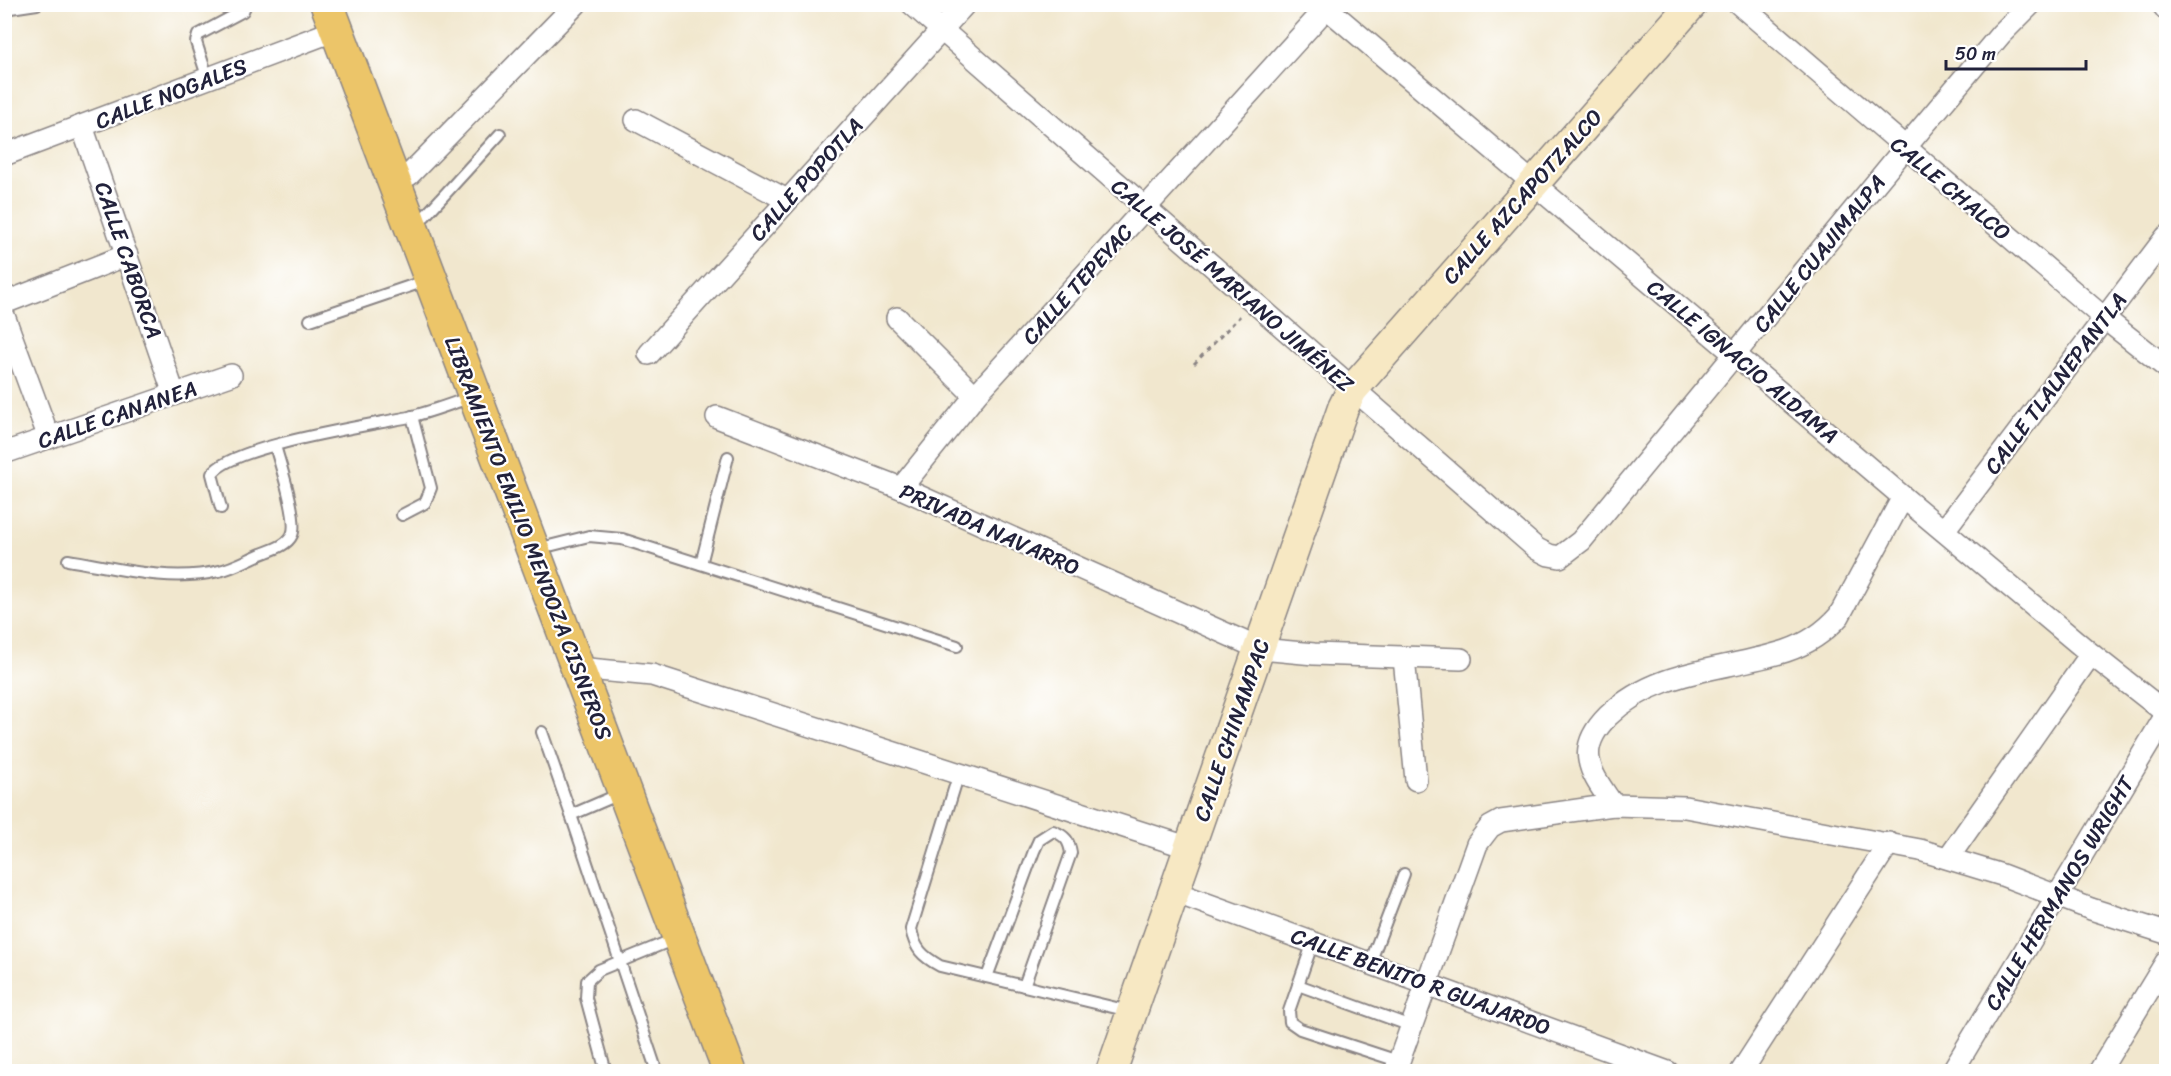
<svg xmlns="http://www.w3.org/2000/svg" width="2171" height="1076" viewBox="0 0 2171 1076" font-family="Sriracha,sans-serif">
  <rect width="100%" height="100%" fill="#fff"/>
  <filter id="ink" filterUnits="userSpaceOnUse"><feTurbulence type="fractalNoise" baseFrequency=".0167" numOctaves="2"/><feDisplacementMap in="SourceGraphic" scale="12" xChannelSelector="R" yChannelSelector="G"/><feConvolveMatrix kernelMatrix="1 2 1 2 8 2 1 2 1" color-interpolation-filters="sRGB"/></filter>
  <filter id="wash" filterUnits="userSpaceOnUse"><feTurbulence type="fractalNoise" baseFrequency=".008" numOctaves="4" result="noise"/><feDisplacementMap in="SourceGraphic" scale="24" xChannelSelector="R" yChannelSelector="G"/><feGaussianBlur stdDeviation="1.35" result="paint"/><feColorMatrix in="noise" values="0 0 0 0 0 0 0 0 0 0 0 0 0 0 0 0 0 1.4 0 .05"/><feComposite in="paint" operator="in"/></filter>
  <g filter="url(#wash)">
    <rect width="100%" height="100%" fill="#f1e7ce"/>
  </g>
  <g filter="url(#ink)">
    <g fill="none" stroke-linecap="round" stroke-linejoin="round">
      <g stroke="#8a8484" stroke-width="14">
        <g id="lane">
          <path d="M4,9L37,4"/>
          <path d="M208,79L196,42L198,35L243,11L246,4"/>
          <path d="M411,220L425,216L500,134"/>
          <path d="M310,320L428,280"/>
          <path d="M221,508L212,474C230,446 372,425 409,417C430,412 451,404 471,397"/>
          <path d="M402,515L425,503L431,488L412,416"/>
          <path d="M537,549L589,536L622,539L957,646"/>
          <path d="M68,560C117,568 170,583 219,571C233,568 247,560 261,554C271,550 287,546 292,535C299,521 280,463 275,446"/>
          <path d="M701,564L728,457"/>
          <path d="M542,732L571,815L622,793"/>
          <path d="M959,773L911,929C915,949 922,956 940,966L1129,1011"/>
          <path d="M571,815L657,1072"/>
          <path d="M1313,942L1289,1011L1290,1022L1300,1029L1398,1061"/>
          <path d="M1370,963L1404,874"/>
          <path d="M987,977L1034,851L1039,840L1053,831C1066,836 1069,841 1071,853L1024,986"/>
          <path d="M1298,985L1411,1026"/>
          <path d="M606,1072L586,998L587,981L599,970L677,938"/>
        </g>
      </g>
      <g stroke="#8a8484" stroke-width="24">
        <g id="street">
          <path d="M912,4L1537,549L1549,555L1560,557L1581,541L1904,149L2001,34L2031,4"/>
          <path d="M1322,4L1903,497L2091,654L2166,713"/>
          <path d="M1739,4L2104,318L2166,367"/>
          <path d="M2162,4L2166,9"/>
          <path d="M636,120L787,200"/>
          <path d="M82,126L174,394"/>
          <path d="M4,155L336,30"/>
          <path d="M393,180L409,175L576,4"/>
          <path d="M4,303L127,255"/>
          <path d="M4,316L49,438"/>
          <path d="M897,318L975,396"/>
          <path d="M649,354L965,4"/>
          <path d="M717,417L901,488L1260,649L1314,654L1461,659"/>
          <path d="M4,453L231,375"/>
          <path d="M901,488L975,396L1330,4"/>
          <path d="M1945,529L2166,237"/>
          <path d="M1404,658L1416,780"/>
          <path d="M578,668L652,675L1190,848"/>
          <path d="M1613,805C1604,791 1592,777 1589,760C1586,743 1597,727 1608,716C1658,668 1724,671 1786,651C1807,644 1824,633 1839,616L1903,497"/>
          <path d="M1948,858L2091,654"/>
          <path d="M1174,892L1668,1072"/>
          <path d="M1395,1072L1477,844L1490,827L1501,821L1613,805L1685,807L1920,850L2002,875L2091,909L2166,933"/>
          <path d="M1741,1072L1889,843"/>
          <path d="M1952,1072L2166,715"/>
          <path d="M2099,1072L2166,962"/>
        </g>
      </g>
      <g stroke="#8a8484" stroke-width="33">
        <path id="secondary" d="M1111,1072L1343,408L1352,390L1692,4"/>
      </g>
      <g stroke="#8a8484" stroke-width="36">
        <path id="primary" d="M327,4L730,1072"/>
      </g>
      <path stroke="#8a8484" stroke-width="3" stroke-dasharray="4.5 4.5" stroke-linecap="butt" d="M1194,364L1240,316"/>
      <use href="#lane" stroke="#fff" stroke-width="10"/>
      <use href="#street" stroke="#fff" stroke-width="21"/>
      <use href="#secondary" stroke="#f7e8c3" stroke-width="30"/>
      <use href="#primary" stroke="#ecc569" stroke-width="33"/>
    </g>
  </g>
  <g text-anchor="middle" stroke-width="4.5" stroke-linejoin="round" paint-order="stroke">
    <g font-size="22" fill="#22223b" stroke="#fff">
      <text transform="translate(171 93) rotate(-21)" y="8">CALLE NOGALES</text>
      <text transform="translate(806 179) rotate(-48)" y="8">CALLE POPOTLA</text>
      <text transform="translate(1951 188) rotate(40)" y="8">CALLE CHALCO</text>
      <text transform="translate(1522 196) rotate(-48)" y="8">CALLE AZCAPOTZALCO</text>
      <text transform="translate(1819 253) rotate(-51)" y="8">CALLE CUAJIMALPA</text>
      <text transform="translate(129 260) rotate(71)" y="8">CALLE CABORCA</text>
      <text transform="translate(1077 284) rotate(-48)" y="8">CALLE TEPEYAC</text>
      <text transform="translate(1233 285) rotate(41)" y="8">CALLE JOSÉ MARIANO JIMÉNEZ</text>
      <text transform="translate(1743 361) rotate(40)" y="8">CALLE IGNACIO ALDAMA</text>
      <text transform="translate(2055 383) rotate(-53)" y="8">CALLE TLALNEPANTLA</text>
      <text transform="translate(117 414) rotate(-19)" y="8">CALLE CANANEA</text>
      <text transform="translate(990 529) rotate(24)" y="8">PRIVADA NAVARRO</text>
      <text transform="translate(529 538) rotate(69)" y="8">LIBRAMIENTO EMILIO MENDOZA CISNEROS</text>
      <text transform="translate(1231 730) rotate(-71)" y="8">CALLE CHINAMPAC</text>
      <text transform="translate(2059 893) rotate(-59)" y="8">CALLE HERMANOS WRIGHT</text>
      <text transform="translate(1421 981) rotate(20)" y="8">CALLE BENITO R GUAJARDO</text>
    </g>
  </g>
  <rect width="2171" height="1076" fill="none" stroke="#fff" stroke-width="24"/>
  <path d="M1946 60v9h140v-9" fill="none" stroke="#22223b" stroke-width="3"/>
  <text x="1955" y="60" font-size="18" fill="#22223b" stroke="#ffffff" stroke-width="4.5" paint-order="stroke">50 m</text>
</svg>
